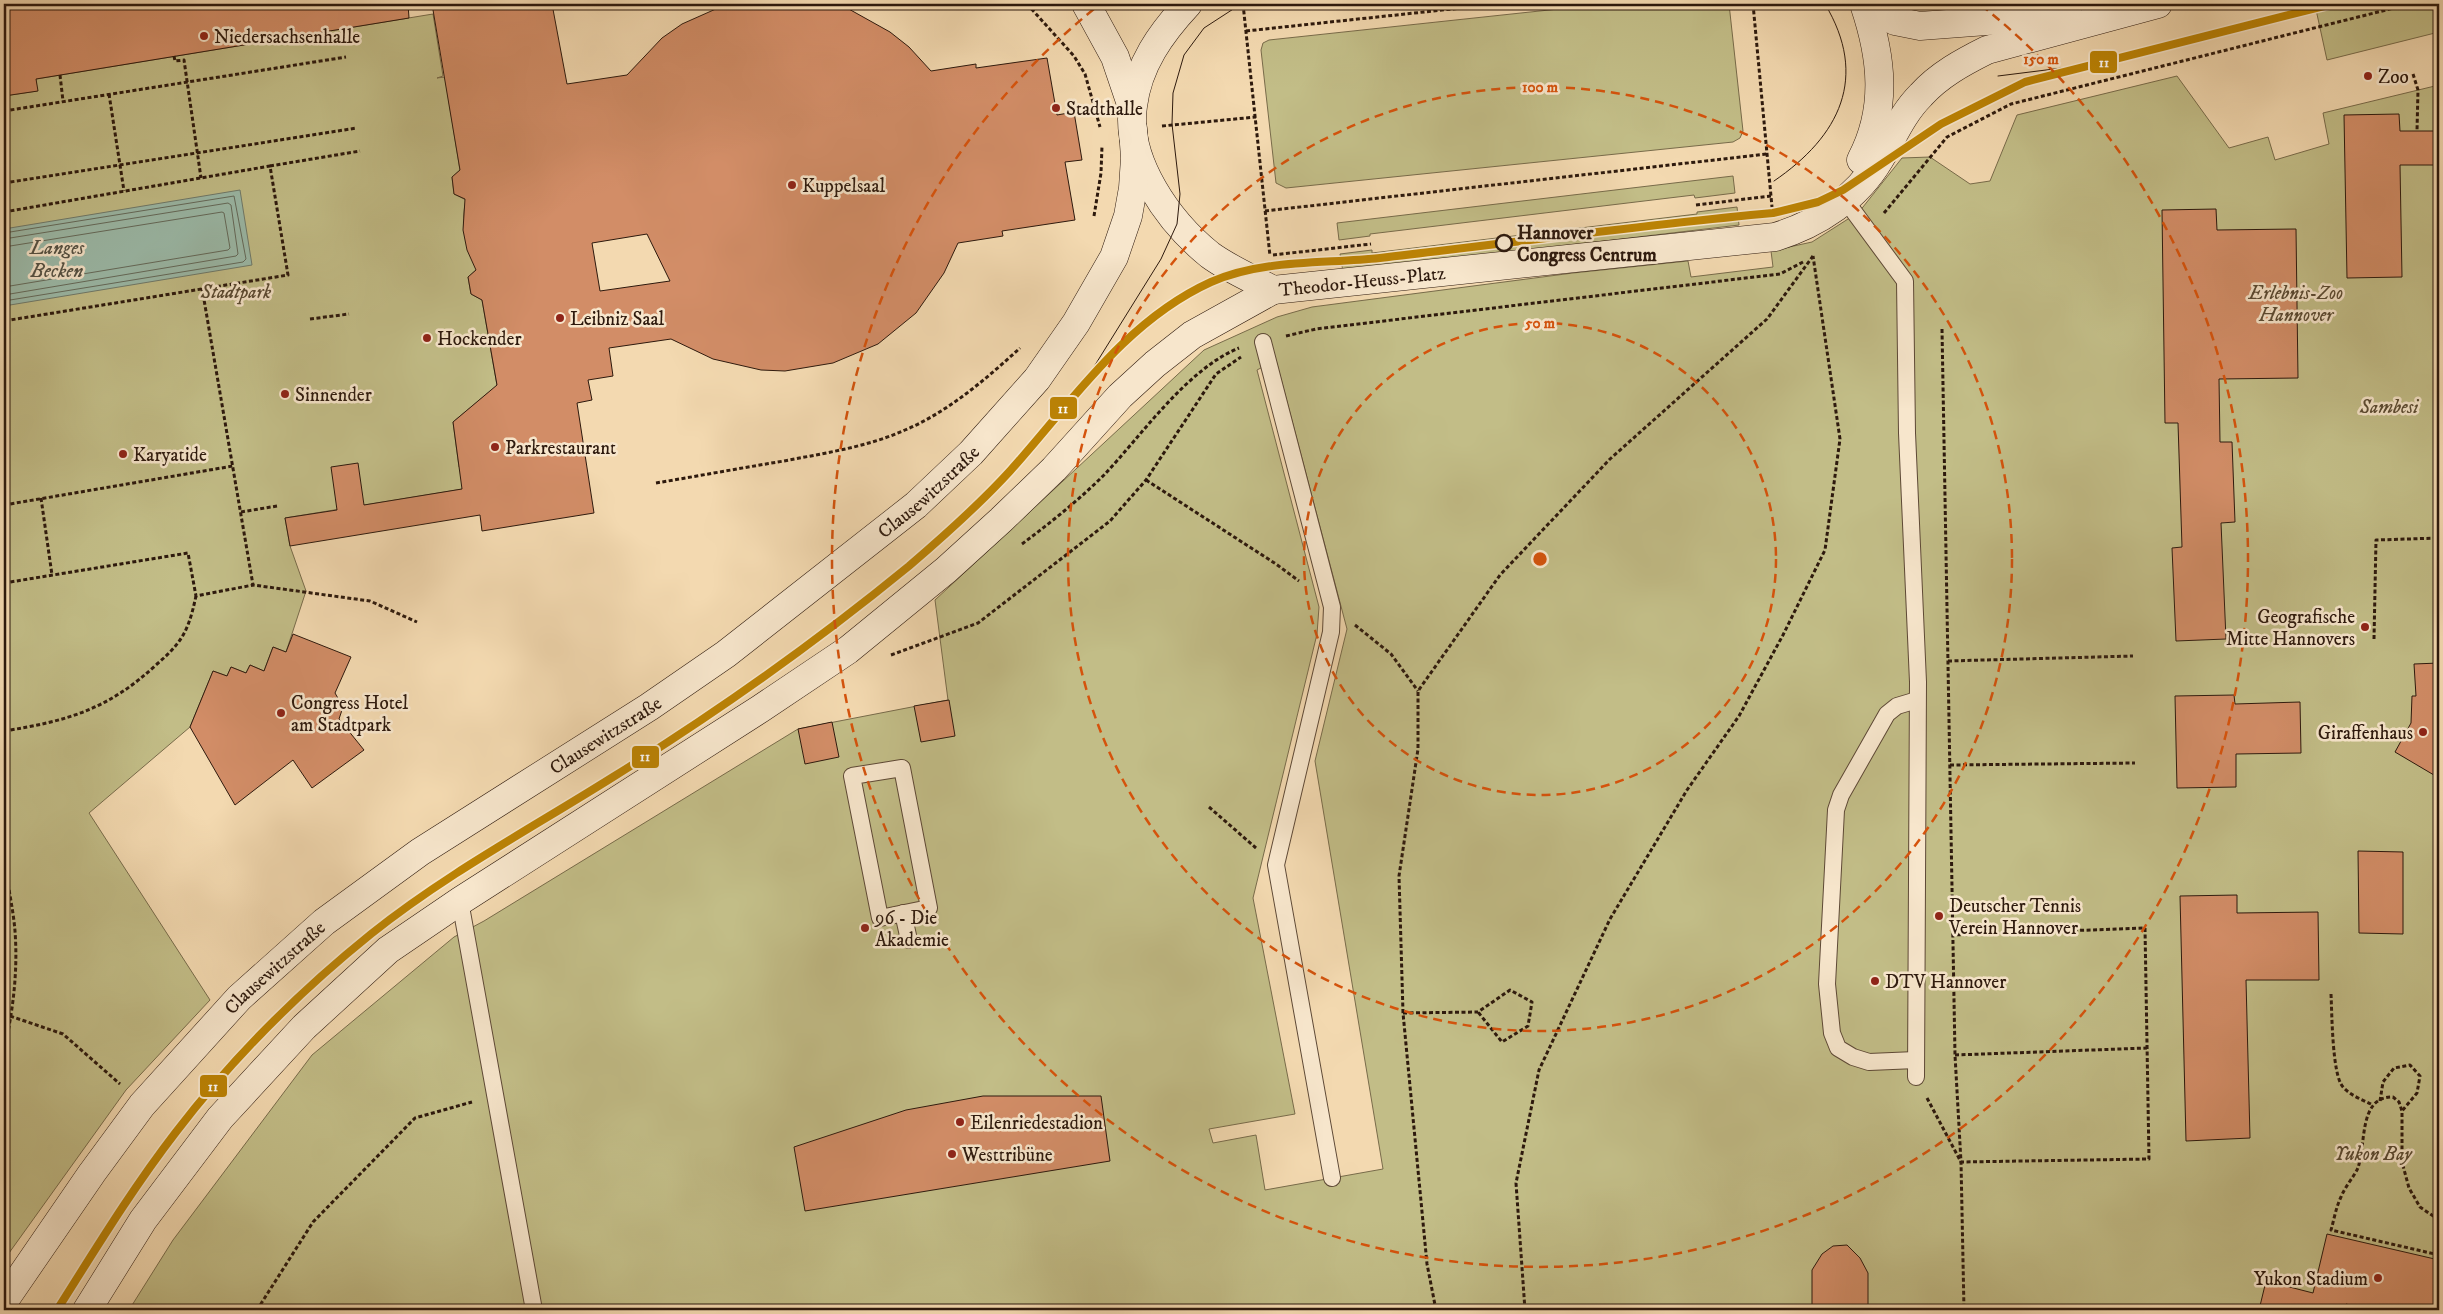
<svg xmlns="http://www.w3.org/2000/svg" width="2443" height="1314" viewBox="0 0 2443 1314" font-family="'IM FELL DW Pica',serif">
  <rect width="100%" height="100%" fill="#f3d9b0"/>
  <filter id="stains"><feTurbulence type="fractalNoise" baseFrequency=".004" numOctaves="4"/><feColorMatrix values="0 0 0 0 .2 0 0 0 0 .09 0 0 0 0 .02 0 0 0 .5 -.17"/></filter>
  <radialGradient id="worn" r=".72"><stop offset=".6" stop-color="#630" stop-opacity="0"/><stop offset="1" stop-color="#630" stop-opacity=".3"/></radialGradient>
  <g fill="#c2bd87" stroke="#786b4a" fill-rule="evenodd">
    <path d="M1605,4H1729L1743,131L1740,138L1733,142L1286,188L1276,183L1261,50L1263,43L1269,40Z"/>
    <path d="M2321,4H2439V32L2327,60L2315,5Z"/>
    <path d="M433,14L443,76L437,78L445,77L460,170L452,177L454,194L466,200C460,226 465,246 477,269L468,277L471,294L482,300L498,391L488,393L453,422L459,467L473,473L475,487L285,518L290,546L306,591L286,652L273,647L264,671L250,665L246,673L231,667L227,676L213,671L190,727L89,813L210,1000L126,1090L4,1260V96L37,91L36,79Z"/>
    <path d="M2177,76L2229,148L2268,137L2275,160L2329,144L2323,113L2439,85V1310H129L173,1240L312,1055L454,937L484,921L798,729L948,700L935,600L1204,350L1277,317L1312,307L1573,273L1688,261L1691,277L1773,267L1771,251L1812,242L1859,212L1902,158L1930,157L1970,184L1990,181L2017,115ZM1276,360L1347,629L1315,761L1383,1169L1265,1190L1256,1135L1213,1143L1209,1129L1295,1114L1253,898L1317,634L1319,607L1257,370Z"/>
    <path d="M1733,176L1735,193L1695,198L1694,195L1370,234V236L1339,240L1337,223Z"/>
    <path d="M1737,207L1739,225L1343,272L1340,254L1372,250V253L1697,214V212Z"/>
  </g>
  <path fill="#9bbaa9" stroke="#6f7a6b" d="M240,190L252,265L4,306V229Z"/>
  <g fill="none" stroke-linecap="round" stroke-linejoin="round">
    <g stroke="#646a5b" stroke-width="1">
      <path d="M4,233L234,196L246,259L243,262L4,301"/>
      <path d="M4,239L228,203L231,205L238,254L236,256L4,295"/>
      <path d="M4,247L222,212L224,213L230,248L228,250L4,287"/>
    </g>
  </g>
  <g fill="#d28d67" stroke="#2d190d" fill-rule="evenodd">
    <path d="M4,4H408L409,18L36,79L38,91L4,96Z"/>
    <path d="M432,4H552L567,84L627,75L662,38L682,24L727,4H833L847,8L890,32L909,47L931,71L976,64V68L1047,58L1057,115L1074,112L1082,160L1065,162L1075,220L1002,231L1003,236L958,243L944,273L916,313L878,344L833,363L785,371L761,370L713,359L671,339L609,348L613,376L588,380L592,400L577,403L594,513L482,531L480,515L290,546L285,518L337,510L331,467L358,463L364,505L462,489L453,422L497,385L482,300L471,294L468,277L476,270L467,250L463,230L465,199L454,194L452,177L460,170ZM647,234L670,281L600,291L592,243Z"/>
    <path d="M2399,114L2400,131H2439V165H2400L2402,277L2347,278L2344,115Z"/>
    <path d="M2216,209L2217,230L2296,229L2298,378L2219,379L2220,442H2232L2235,522L2221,523L2226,639L2176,641L2172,548L2182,547L2178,423H2165L2162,210Z"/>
    <path d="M293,634L351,657L335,693L343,707L339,719L364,750L312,788L293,760L235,805L190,727L213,671L227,676L231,667L246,673L250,665L264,671L273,647L286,652Z"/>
    <path d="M2439,663V778L2395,752L2411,723L2412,696H2416L2414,664Z"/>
    <path d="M2234,695L2235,704L2300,702L2301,753L2236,754V787L2177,788L2175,696Z"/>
    <path d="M949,700L955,736L921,742L914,706Z"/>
    <path d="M832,722L839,757L805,764L798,729Z"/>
    <path d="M2358,851L2403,852V934L2359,933Z"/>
    <path d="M2237,895V913L2318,912L2319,980H2246L2250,1138L2186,1141L2180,896Z"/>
    <path d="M983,1096H1101L1110,1161L805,1211L794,1147L906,1110Z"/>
    <path d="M2327,1234L2439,1260V1310H2368L2346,1304L2345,1310H2259L2266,1281L2313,1293Z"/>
    <path d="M1847,1245L1860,1258L1868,1273V1310H1812V1270L1822,1254L1833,1246Z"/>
  </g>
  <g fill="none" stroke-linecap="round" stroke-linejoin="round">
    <g stroke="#5e4936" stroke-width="18">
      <g id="lane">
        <path d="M1846,201L1905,281L1907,433L1918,682L1916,1077"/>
        <path d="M1263,342L1332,607L1331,632L1276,865L1332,1178"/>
        <path d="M902,768L929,908L880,918L852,776Z"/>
        <path d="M460,901L534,1310"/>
        <path d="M903,913L909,940"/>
        <path d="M1916,1060L1869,1062L1853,1057L1838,1048L1832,1033L1827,984L1836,810L1841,795L1887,714L1897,706L1917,700"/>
      </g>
    </g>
    <g stroke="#2d190d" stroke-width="29">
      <g id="secondary">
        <path d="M1086,4L1115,57L1132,107"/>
        <path id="s1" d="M1188,4C1161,33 1138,65 1133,106C1125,161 1169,222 1210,255C1229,269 1253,279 1273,290L1775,237C1818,224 1857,198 1880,159C1893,137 1902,114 1921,95C1939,75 1963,62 1987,50L2158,4"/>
        <path d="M1865,4L1895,21L1920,26L2068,15"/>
        <path d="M1861,160C1888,109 1882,57 1864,4"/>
        <path id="s2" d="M4,1301L92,1173L142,1105L239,998L324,922L420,852L649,707L726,654L916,505L971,453L1037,379L1076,323L1114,257L1128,216L1133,188L1135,158L1133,129"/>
        <path d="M87,1310L143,1220L220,1118L304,1027L388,950L460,901L760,709L848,650L946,570L1001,520L1054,469L1120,396L1155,364L1192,335L1273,290"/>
      </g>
    </g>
    <g stroke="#2d190d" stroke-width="3" stroke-dasharray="4 2.5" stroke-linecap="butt">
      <path d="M1027,4L1074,56L1085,74L1100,127"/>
      <path d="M1243,4L1270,256"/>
      <path d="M1753,4L1772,207"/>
      <path d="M1246,31L1499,4"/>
      <path d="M174,56L175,61L184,60L201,178"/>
      <path d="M2413,74L2418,90L2417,131"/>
      <path d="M60,75L63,101"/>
      <path d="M109,94L124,191"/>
      <path d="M4,111L346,57"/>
      <path d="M1162,126L1256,117"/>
      <path d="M270,166L360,151"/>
      <path d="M4,183L357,128"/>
      <path d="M1696,205L1771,196"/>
      <path d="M1265,211L1767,154"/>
      <path d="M4,212L270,166L288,275L4,321"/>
      <path d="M1884,213L1947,137L2011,104L2410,4"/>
      <path d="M1094,216L1101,173L1102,146"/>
      <path d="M1273,255L1371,244"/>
      <path d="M202,288L253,585L370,601L417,622"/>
      <path d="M310,319L349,314"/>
      <path d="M1942,329L1955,1055L1961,1162L1964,1310"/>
      <path d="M1286,336L1316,329L1780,274L1803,262"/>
      <path d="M1146,480L1276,564L1299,581"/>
      <path d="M656,483C698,476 741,468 784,461C825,453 867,447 905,430C948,412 986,379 1020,348"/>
      <path d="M41,498L52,575"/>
      <path d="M4,505L233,466"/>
      <path d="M241,512L277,506"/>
      <path d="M1022,544C1050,523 1079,500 1104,475C1142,435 1187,369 1239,348"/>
      <path d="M4,583L188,553L196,596L253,585"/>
      <path d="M1355,625L1391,654L1418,691"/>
      <path d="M2374,639L2376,540L2439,538"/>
      <path d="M891,655L978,623L1110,521L1146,480L1216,374L1241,357"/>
      <path d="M1948,661L2133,656"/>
      <path d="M4,731C68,721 109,709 157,664C171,652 183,640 189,622C192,614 194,605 196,596"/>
      <path d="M1950,765L2135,763"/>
      <path d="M1209,807L1256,848"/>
      <path d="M4,858C7,882 13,907 15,931C18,972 13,1011 4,1051"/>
      <path d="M2331,994C2332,1013 2332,1075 2343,1087C2351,1096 2363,1100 2373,1105"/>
      <path d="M1403,1013L1478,1012L1510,990L1532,1002L1528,1026L1502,1042L1478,1012"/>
      <path d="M4,1014L63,1034L120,1084"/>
      <path d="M1955,1055L2147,1048"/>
      <path d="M1927,1098L1961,1162L2149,1159L2145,928L1953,935"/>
      <path d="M2380,1101L2383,1082L2394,1068L2410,1065L2420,1076L2417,1093L2402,1111"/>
      <path d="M2439,1220L2420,1207L2409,1188L2402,1162V1111L2399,1102L2393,1097C2357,1096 2367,1148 2357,1170C2352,1179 2345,1187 2341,1197C2336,1207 2334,1220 2331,1230L2439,1255"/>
      <path d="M257,1310L313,1222L415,1118L472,1102"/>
      <path d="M1436,1310L1427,1264L1403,1013L1399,876L1418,749V691L1500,575L1610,459L1767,319L1813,256"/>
      <path d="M1525,1310L1516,1183L1539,1070L1610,919L1687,790L1739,716L1783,635L1825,550L1840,439L1813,256"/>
      <path d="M2364,1310L2365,1309"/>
    </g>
    <use href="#lane" stroke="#f7e6cc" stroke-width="16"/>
    <use href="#secondary" stroke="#f7e6cc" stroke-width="28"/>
    <g stroke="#2d190d" stroke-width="1">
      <path d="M1998,76L2094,64"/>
      <path d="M1774,181C1840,136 1869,77 1825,4"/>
      <path d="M1082,386L1161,259L1177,224L1180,194L1172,124L1173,93L1184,55L1204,28L1241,4"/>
    </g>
    <g stroke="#f7e6cc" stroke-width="11">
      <path id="tram-1" d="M57,1310C95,1250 132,1189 176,1132C232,1059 299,992 371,934C446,874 532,828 613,777C716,713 815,643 909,566C944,536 979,505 1010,471C1071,403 1125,321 1211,282C1263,259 1324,264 1380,258C1511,243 1642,225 1773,213L1818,202L1843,190L1941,124L2025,82L2332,4"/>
    </g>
    <use href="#tram-1" stroke="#bc8304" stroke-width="8"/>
  </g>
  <g fill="none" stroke="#d5530c" stroke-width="2.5" stroke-dasharray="9 6">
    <circle cx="1540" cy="559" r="236"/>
    <circle cx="1540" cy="559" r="472"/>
    <path d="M1981 5A708 708 0 1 1 1099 5"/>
  </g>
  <g fill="#8f2418" stroke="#f7e6cc" stroke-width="2">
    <circle cx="204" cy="36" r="5"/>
    <circle cx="2368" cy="76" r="5"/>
    <circle cx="1056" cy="108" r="5"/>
    <circle cx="792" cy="185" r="5"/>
    <circle cx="560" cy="318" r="5"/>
    <circle cx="427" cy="338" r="5"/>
    <circle cx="285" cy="394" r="5"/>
    <circle cx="495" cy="447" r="5"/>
    <circle cx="123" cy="454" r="5"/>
    <circle cx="2365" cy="627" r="5"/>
    <circle cx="281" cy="713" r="5"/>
    <circle cx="2423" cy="732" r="5"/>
    <circle cx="1939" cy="916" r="5"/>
    <circle cx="865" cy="928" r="5"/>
    <circle cx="1875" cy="981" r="5"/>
    <circle cx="960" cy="1122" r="5"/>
    <circle cx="952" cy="1154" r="5"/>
    <circle cx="2378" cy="1278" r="5"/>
  </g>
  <circle fill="#f7e6cc" stroke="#2d190d" stroke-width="2.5" cx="1504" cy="243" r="8"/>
  <g text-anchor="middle" stroke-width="5" stroke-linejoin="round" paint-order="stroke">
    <g font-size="19" fill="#2d190d" stroke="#f7e6cc" text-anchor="start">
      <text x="214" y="43">Niedersachsenhalle</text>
      <text x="2378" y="83">Zoo</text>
      <text x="1066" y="115">Stadthalle</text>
      <text x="802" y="192">Kuppelsaal</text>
      <text x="570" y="325">Leibniz Saal</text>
      <text x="437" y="345">Hockender</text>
      <text x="295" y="401">Sinnender</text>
      <text x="505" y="454">Parkrestaurant</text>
      <text x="133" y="461">Karyatide</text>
      <text x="2355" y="623" text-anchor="end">Geografische<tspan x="2355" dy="22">Mitte Hannovers</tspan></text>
      <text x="291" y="709">Congress Hotel<tspan x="291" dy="22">am Stadtpark</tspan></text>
      <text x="2413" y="739" text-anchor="end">Giraffenhaus</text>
      <text x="1949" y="912">Deutscher Tennis<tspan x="1949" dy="22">Verein Hannover</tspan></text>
      <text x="875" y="924">96 - Die<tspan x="875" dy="22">Akademie</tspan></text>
      <text x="1885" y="988">DTV Hannover</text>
      <text x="970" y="1129">Eilenriedestadion</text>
      <text x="962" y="1161">Westtribüne</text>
      <text x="2368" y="1285" text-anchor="end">Yukon Stadium</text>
    </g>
    <g font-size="19" font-weight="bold" fill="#2d190d" stroke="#f7e6cc" text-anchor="start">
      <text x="1517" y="239">Hannover<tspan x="1517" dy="22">Congress Centrum</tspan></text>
    </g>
    <g font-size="19" fill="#2d190d" stroke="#f7e6cc">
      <text dy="7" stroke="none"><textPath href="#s1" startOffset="454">Theodor-Heuss-Platz</textPath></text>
      <text dy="7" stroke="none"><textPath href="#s2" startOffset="1241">Clausewitzstraße</textPath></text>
      <text dy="7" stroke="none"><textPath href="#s2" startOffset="836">Clausewitzstraße</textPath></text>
      <text dy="7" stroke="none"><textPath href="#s2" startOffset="431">Clausewitzstraße</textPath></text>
    </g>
    <g font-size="19" font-style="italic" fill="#5a4a32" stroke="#f7e6cc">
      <text x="236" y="298">Stadtpark</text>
      <text x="2296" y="299">Erlebnis-Zoo<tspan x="2296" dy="22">Hannover</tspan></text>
      <text x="2389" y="413">Sambesi</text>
      <text x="2373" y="1160">Yukon Bay</text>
    </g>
    <g font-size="20" font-style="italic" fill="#545144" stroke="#f7e6cc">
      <text x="57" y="254">Langes<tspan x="57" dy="23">Becken</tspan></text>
    </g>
  </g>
  <circle cx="1540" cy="559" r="8" fill="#d5530c" stroke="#f7e6cc" stroke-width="2.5"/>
  <g font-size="15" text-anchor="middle" font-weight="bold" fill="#d5530c" stroke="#f7e6cc" stroke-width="5" stroke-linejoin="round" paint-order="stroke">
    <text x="2041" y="64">150 m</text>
    <text x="1540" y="92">100 m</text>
    <text x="1540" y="328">50 m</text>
  </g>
  <g stroke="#f7e6cc" stroke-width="2">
    <rect x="2089" y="50" width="29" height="24" rx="5" fill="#bc8304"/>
    <rect x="1049" y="396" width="29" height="24" rx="5" fill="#bc8304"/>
    <rect x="631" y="745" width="29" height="24" rx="5" fill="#bc8304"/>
    <rect x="199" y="1074" width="29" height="24" rx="5" fill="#bc8304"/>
  </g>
  <g font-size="14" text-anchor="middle" font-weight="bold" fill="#fff">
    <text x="2104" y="67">11</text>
    <text x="1063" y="413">11</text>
    <text x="645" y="761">11</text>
    <text x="213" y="1091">11</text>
  </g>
  <rect width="2443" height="1314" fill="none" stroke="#f3d9b0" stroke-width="20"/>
  <rect x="5" y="5" width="2433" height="1304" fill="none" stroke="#2d190d" stroke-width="2.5"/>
  <rect x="10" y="10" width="2423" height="1294" fill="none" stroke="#2d190d"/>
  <rect width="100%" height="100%" filter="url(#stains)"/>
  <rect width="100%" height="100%" fill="url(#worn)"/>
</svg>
